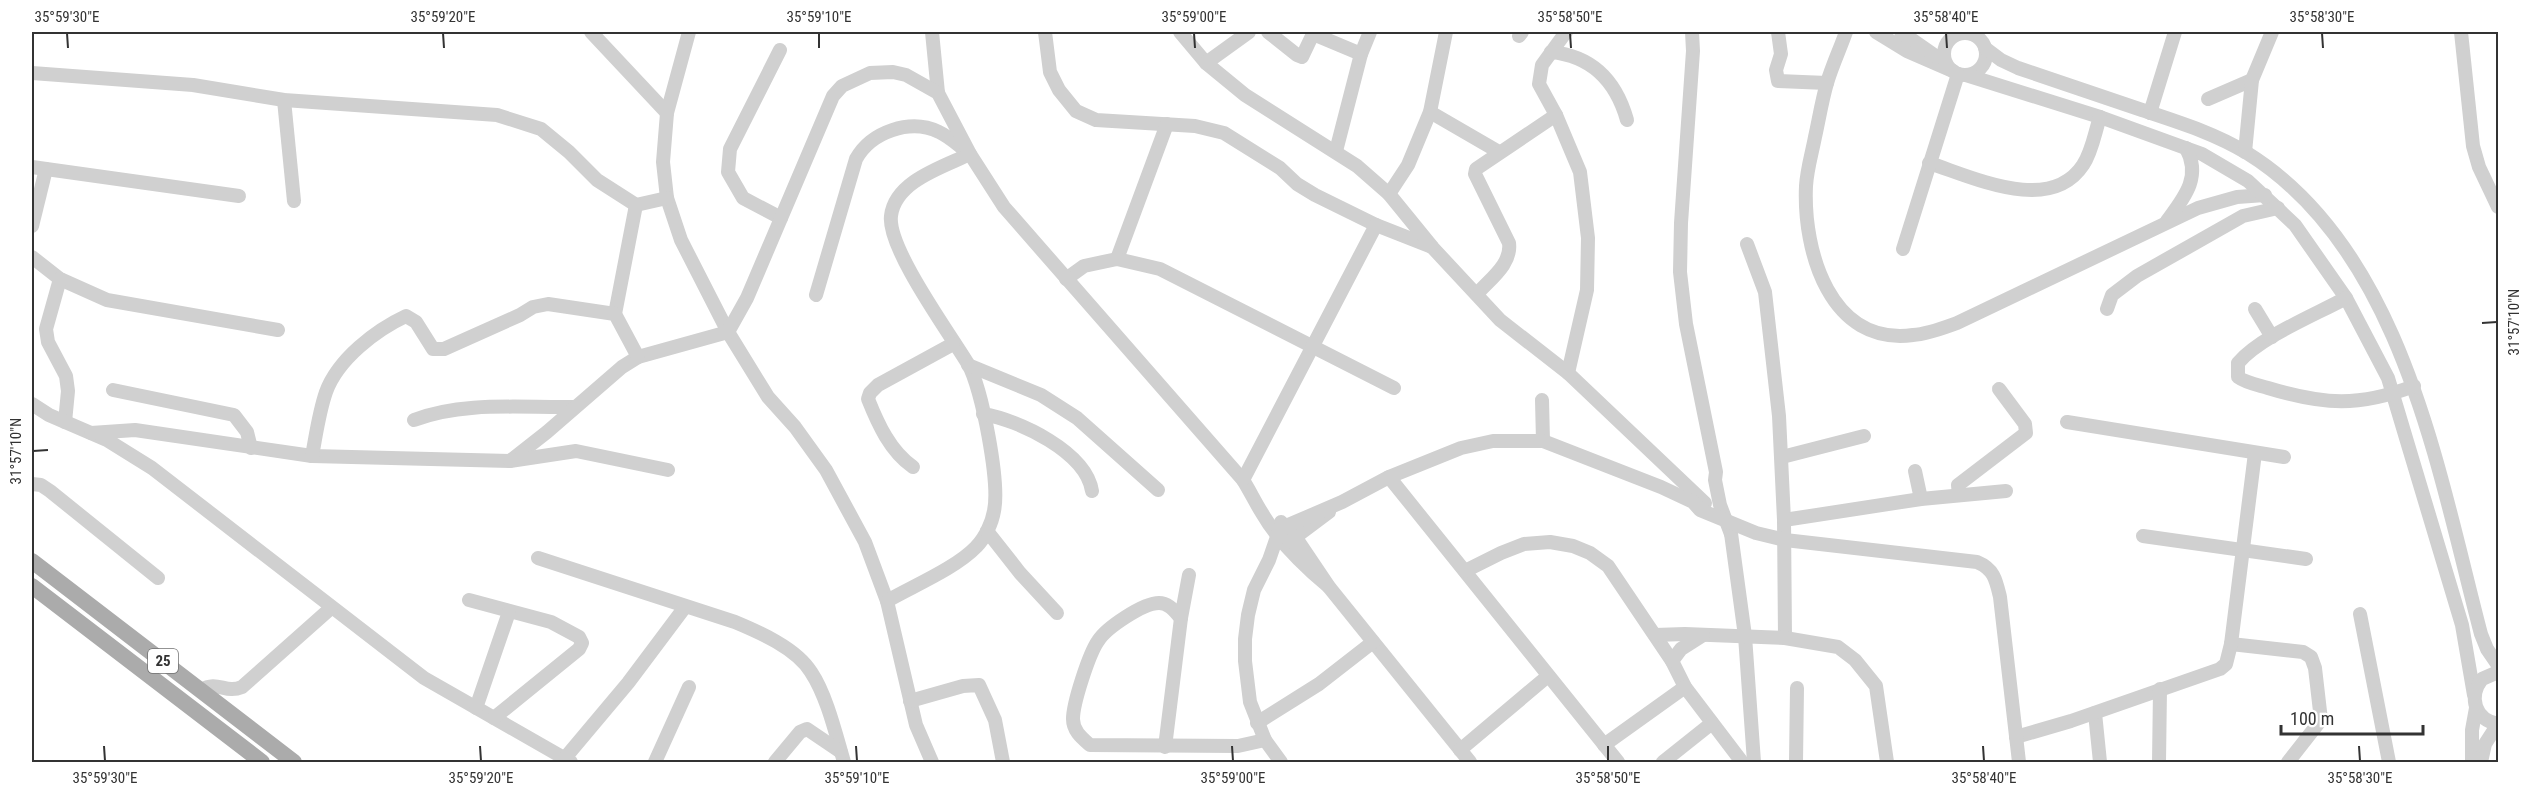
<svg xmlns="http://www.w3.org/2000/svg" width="2530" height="794" viewBox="0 0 2530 794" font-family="'Roboto Condensed',sans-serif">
  <rect width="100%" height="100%" fill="#fff"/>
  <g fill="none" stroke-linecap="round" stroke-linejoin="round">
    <g stroke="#d0d0d0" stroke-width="14">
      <path d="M591,32L667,113"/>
      <path d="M689,32L667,113L663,162L667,198L681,240L728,332L768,397L795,427L826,470L865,542L887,601L916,725L932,762"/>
      <path d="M932,32L938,93"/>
      <path d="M1045,32L1050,72L1059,90L1076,111L1096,120L1195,126L1224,133L1280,168L1297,184L1315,195L1376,225L1432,247"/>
      <path d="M1180,32L1206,63L1245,95L1357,166L1389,194L1433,248L1500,320L1568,373L1705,503"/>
      <path d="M1268,32L1297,55L1302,57L1312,36H1318L1361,54"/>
      <path d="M1566,32L1542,65L1539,84L1556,115L1580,172L1588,238L1587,290L1568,373"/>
      <path d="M1692,32L1693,51L1681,223L1680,272L1686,324L1716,472L1715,480L1720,505L1731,534"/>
      <path d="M1778,32L1781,54L1776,70L1778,81L1827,83"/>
      <path d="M1846,32C1840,49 1832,66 1827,83C1822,100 1819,119 1815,137C1812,153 1807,169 1806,186C1803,251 1830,346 1913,335C1928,334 1943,328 1957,323L2198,208L2237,197L2265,195"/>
      <path d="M1876,32L1907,51L1953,71"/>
      <path d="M1901,32L1944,62"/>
      <path d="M2461,32L2473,146L2479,167L2498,207"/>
      <circle cx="1965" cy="54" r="21"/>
      <path d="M1519,36L1522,32"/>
      <path d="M1985,48L2001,60L2018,68C2059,82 2101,96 2142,110C2178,122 2214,133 2247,153C2402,249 2438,471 2481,634L2487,649L2498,665"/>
      <path d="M780,50L730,149L728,172L743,198L781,218"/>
      <path d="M1551,52C1592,56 1616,81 1627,120"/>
      <path d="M1206,63L1249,32"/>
      <path d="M32,73L193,85L284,100L497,115L541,129L569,152L597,180L636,205L667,198"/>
      <path d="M1966,75L2100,117L2202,154L2248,181L2295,225L2346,298L2388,378L2462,625L2474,695"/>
      <path d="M2208,99L2252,80"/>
      <path d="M284,100L294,201"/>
      <path d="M1430,112L1499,152"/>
      <path d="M2150,113L2175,32"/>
      <path d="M1336,151L1361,54L1370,32"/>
      <path d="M2245,152L2252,80L2272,32"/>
      <path d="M1929,163C1973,177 2050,215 2083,165C2092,152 2095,132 2100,117"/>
      <path d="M32,167L239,196"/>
      <path d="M1389,194L1408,165L1430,112L1446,32"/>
      <path d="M2167,221C2184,198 2202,177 2186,148"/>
      <path d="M32,226L46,169"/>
      <path d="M1747,244L1765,292L1779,416L1784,520L1785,638"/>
      <path d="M1903,249L1958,74"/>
      <path d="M32,257L60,279L107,300L278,330"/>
      <path d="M1117,259L1167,124"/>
      <path d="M60,279L46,329L48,342L66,376L68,391L65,422"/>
      <path d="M1066,279L1084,266L1117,259L1160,269L1394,388"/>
      <path d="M1477,294C1490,279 1512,264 1509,243L1475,174L1476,169L1556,115"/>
      <path d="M816,295L856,159C871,132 910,118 939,132C950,137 960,147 970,154C943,167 895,181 891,216C887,248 950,334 968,364C982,388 1000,483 994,511C992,523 985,538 976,547C956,568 913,586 887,601"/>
      <path d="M2346,298C2315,315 2260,337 2238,363V377C2246,383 2258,385 2268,388C2324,405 2359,407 2414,386"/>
      <path d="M2107,309L2112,295L2137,276L2243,216L2278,208"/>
      <path d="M2255,309L2272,337"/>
      <path d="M615,314L636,205"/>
      <path d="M968,365L1041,395L1077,418L1158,490"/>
      <path d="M113,390L234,415L247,432L251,448"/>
      <path d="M1542,400L1543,441"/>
      <path d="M32,404L49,415L107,440L152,468L424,678L571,762"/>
      <path d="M983,414C1019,420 1086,452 1092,491"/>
      <path d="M414,420C463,401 522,408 574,407"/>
      <path d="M2067,422L2284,457"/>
      <path d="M91,433L135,430L312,456L510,461L547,432L622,367L638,357L728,332L747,298L833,96L842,86L870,73L893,72L906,75L938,93L970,154L1004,207L1243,480C1250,491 1255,502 1262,513C1278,541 1304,566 1329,587"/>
      <path d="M312,456C316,435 319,412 326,392C338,359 376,330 406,316L416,322L433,349H444L520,315L533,307L548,304L615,314L638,357"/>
      <path d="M1782,457L1864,436"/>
      <path d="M510,461L576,451L668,470"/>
      <path d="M913,467C890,451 878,424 868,399L870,393L878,385L953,344"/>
      <path d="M1915,471L1921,499"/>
      <path d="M1389,477L1618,762"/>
      <path d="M1243,480L1376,225"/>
      <path d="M32,484L41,485L50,491L158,578"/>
      <path d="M1959,495L1958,485L2026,433L2025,424L1999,389"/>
      <path d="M1784,520L1921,499L2006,491"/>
      <path d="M1281,522L1296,538L1329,587L1470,762"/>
      <path d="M1730,526L1745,636L1754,762"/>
      <path d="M987,531L1020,573L1057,613"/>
      <path d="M2143,536L2306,559"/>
      <path d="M1289,542L1329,512"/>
      <path d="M538,558L735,622C759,632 796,648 811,672C827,696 836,735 844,762"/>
      <path d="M1465,571L1501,553L1524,544L1550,542L1573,546L1590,553L1608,566L1672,661L1685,687L1742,762"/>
      <path d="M1189,575L1181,618C1175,612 1169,603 1159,603C1143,603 1106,628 1098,641C1089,654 1073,703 1073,719C1073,731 1082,738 1090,745L1238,746L1265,740"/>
      <path d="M469,600L551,622L579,637L582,643L579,649L494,718"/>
      <path d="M2360,614L2389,762"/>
      <path d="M1655,635L1685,634L1785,638L1838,647L1855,660L1876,686L1887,762"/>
      <path d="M2231,644L2303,652L2311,657L2315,668L2321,720L2288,762"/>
      <path d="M1672,661L1681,649L1703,635"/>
      <path d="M2498,672L2482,679C2468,697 2475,720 2498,724"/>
      <path d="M201,690C218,680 225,694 242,687L331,608"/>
      <path d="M910,701L963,686L979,685L995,720L1003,762"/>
      <path d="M476,708L509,612"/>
      <path d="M2095,713L2100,762"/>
      <path d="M1257,723L1319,684L1373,642"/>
      <path d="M2016,737L2071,721L2220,669L2226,664L2231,644L2255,453"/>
      <path d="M1604,745L1685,687"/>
      <path d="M1165,747L1181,618"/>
      <path d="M1460,750L1548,676"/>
      <path d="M565,758L628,683L685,607"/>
      <path d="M655,762L689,687"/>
      <path d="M775,762L800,732L807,729L841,752"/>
      <path d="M1281,762L1265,740L1250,702L1245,661V639L1248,615L1254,590L1269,560L1278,534L1286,526L1342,502L1389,477L1461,448L1493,441H1543L1661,487L1693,502L1700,510L1756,533L1785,540L1977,562C1994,569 1996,580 2000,597L2019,762"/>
      <path d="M1663,762L1712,723"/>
      <path d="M1796,762L1797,688"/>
      <path d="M2159,762L2160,689"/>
      <path d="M2472,762V730L2476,708"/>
      <path d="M2481,762L2485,744L2498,724"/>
    </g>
    <g stroke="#ababab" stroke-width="16">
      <path d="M32,561L294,762"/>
      <path d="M32,586L262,762"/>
    </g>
  </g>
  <path fill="none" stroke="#333" stroke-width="2" d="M67,33L68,48M443,33L444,48M819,33V48M1194,33L1195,48M1570,33L1571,48M1946,33L1947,48M2322,33L2323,48M2482,323L2497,322M33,451L48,450M104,746L105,761M480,746L481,761M856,746L857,761M1232,746L1233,761M1608,746V761M1983,746L1984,761M2359,746L2360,761"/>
  <g text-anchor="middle" stroke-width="6" stroke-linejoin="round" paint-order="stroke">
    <rect fill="#fff" stroke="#707070" stroke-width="1.5" x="148" y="649" width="30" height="24" rx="4.5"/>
    <g font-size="15" font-weight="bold" fill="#333">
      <text x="163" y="666">25</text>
    </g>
  </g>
  <rect width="2530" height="794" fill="none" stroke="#ffffff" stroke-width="66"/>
  <path d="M2281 725v9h142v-9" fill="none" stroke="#333333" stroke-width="3"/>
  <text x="2290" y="725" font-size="18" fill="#333333" stroke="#ffffff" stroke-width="4.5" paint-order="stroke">100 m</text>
  <rect x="33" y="33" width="2464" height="728" fill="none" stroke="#333" stroke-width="2"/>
  <g font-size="15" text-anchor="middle" fill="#333">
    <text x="67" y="22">35°59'30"E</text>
    <text x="443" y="22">35°59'20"E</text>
    <text x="819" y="22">35°59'10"E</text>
    <text x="1194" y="22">35°59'00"E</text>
    <text x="1570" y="22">35°58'50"E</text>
    <text x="1946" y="22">35°58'40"E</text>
    <text x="2322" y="22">35°58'30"E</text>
    <text transform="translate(2514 322) rotate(-90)" y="5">31°57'10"N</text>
    <text transform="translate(16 451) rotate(-90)" y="5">31°57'10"N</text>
    <text x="105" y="783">35°59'30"E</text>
    <text x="481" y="783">35°59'20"E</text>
    <text x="857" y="783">35°59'10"E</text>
    <text x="1233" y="783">35°59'00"E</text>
    <text x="1608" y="783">35°58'50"E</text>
    <text x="1984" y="783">35°58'40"E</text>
    <text x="2360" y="783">35°58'30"E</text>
  </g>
</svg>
